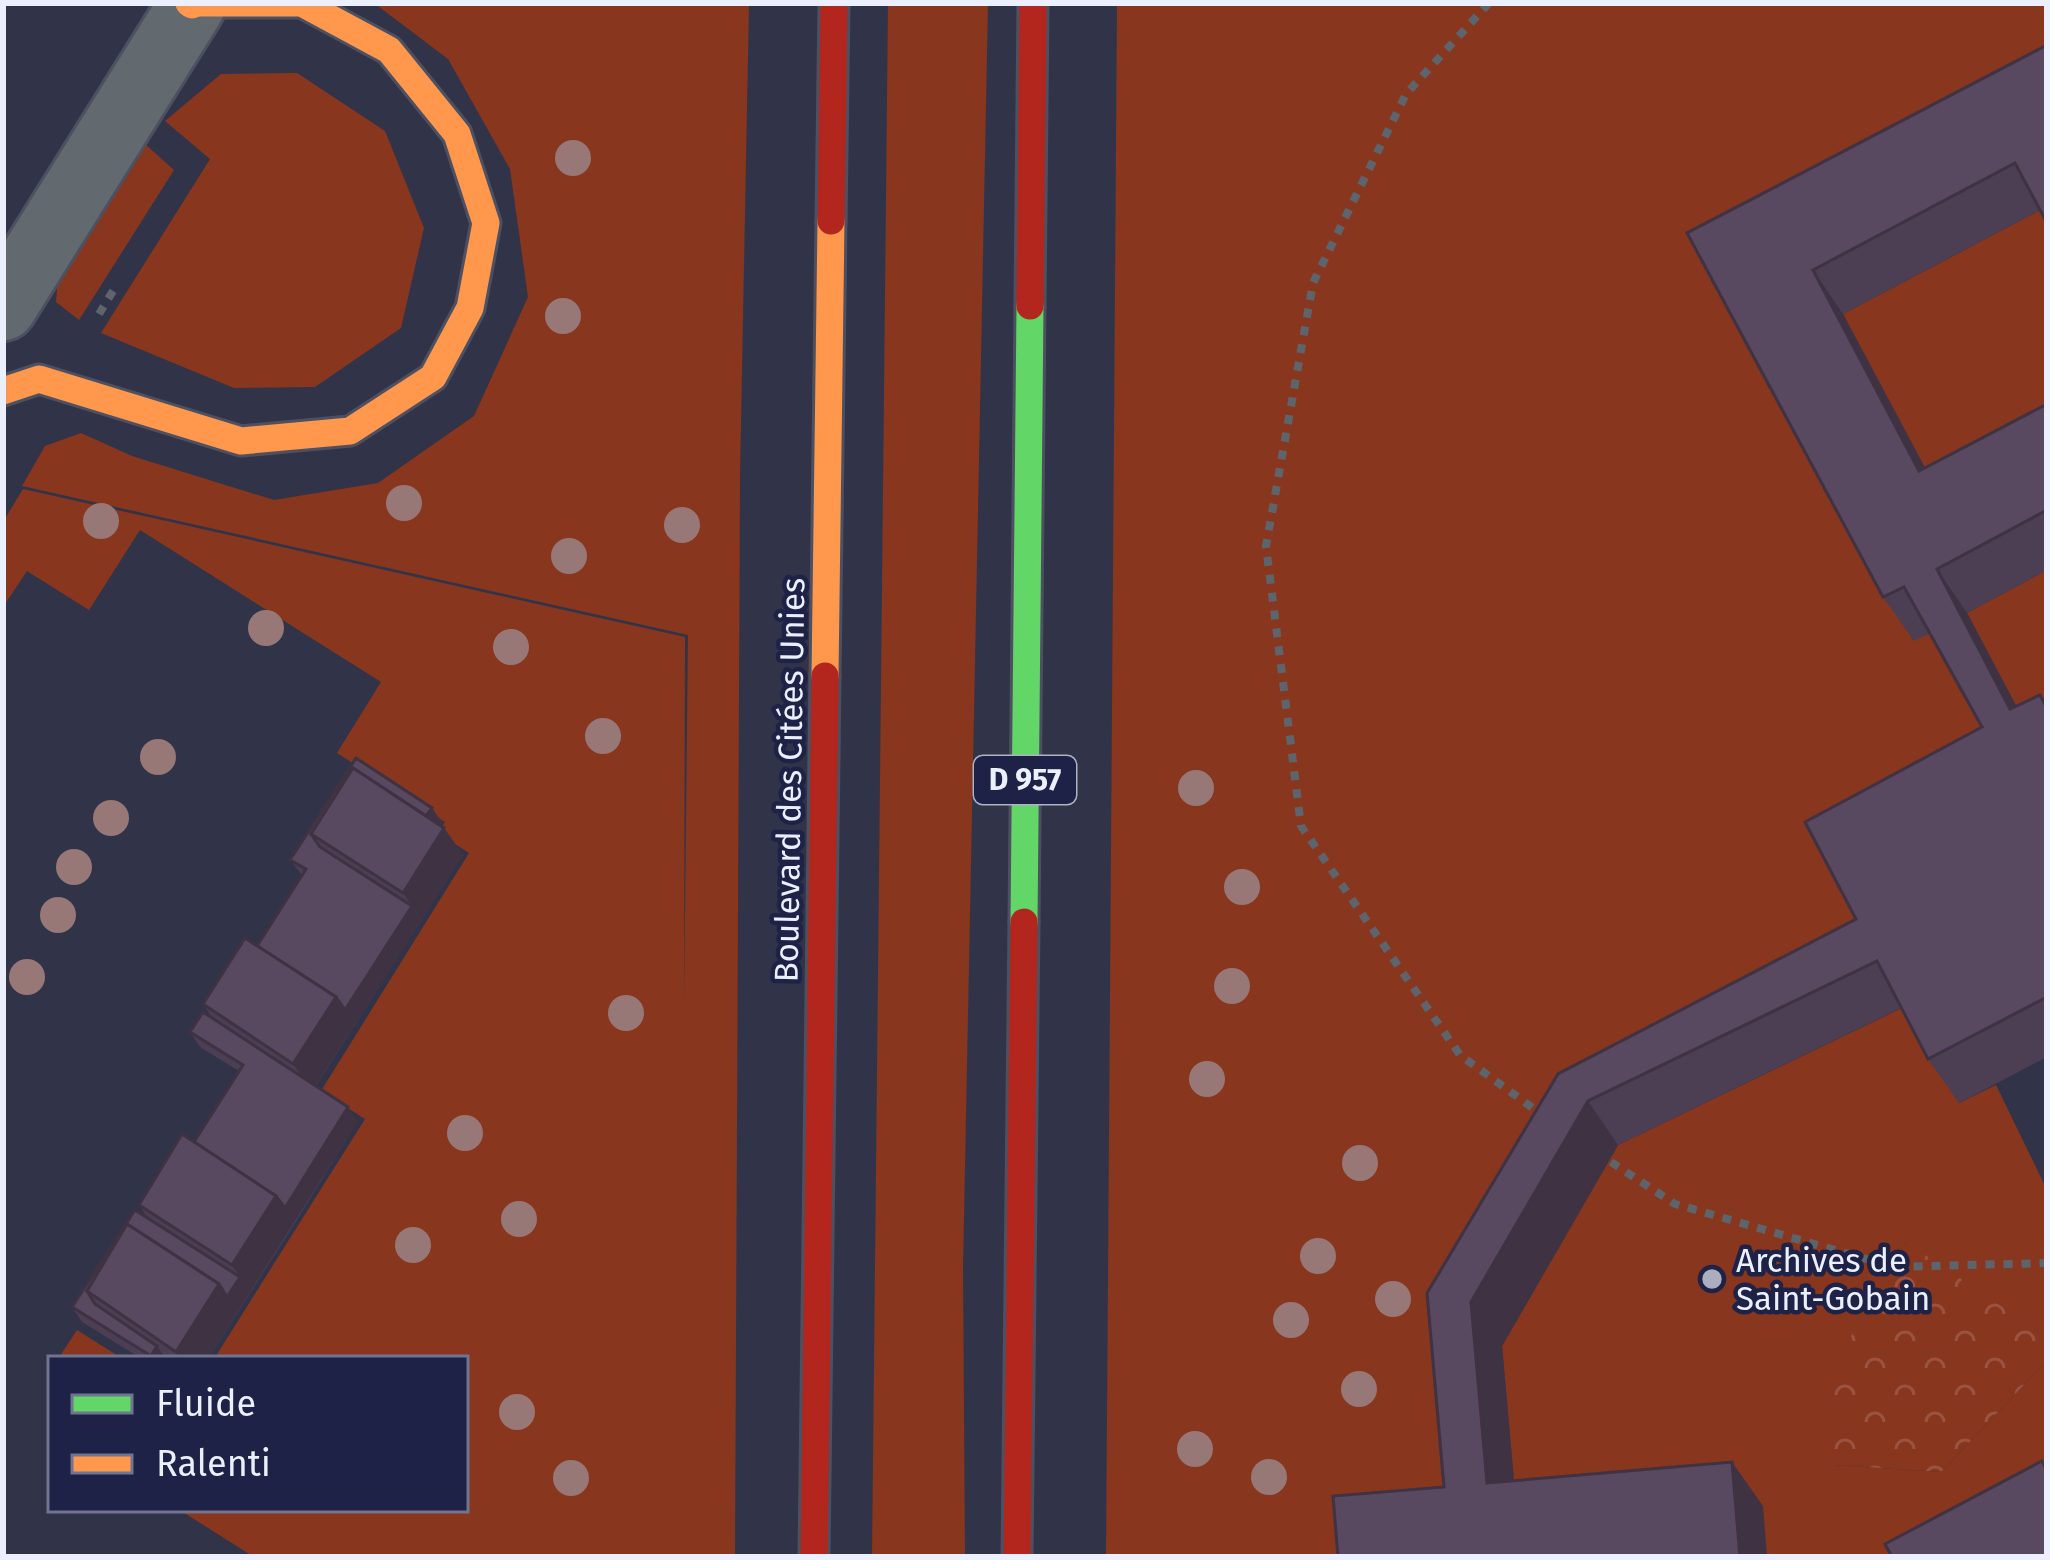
<svg xmlns="http://www.w3.org/2000/svg" width="2050" height="1560" viewBox="0 0 2050 1560" font-family="'Fira Sans',sans-serif">
  <defs>
    <pattern id="forest-crowns" width="20" height="18" patternUnits="userSpaceOnUse" patternTransform="scale(3)"><rect width="20" height="18" fill="#89361e"/><path d="M2 6a3 3 0 1 1 6 0M12 15a3 3 0 1 1 6 0" fill="none" stroke="#9a5340"/></pattern>
  </defs>
  <rect width="100%" height="100%" fill="#313448"/>
  <g fill="#89361e">
    <path d="M374,3H749L740,476L735,1557H254L178,1509H465V1359H214L365,1119L321,1091L469,853L438,833L445,822L337,753L381,682L140,530L89,610L27,571L3,607V522L23,489L685,637L684,1006L688,635L22,486L45,446L81,433L132,456L274,500L378,483L474,416L528,297L510,169L448,59Z"/>
    <path d="M888,3H988L963,1268L965,1557H872Z"/>
    <path d="M1117,3H2047V105L1718,277L1913,640L1935,631L2013,771L1887,963L1589,1118L1458,1337L1474,1531L1366,1557H1106Z"/>
    <path d="M297,73L385,131L424,228L401,328L315,387L234,388L101,333L210,159L165,121L221,74Z"/>
    <path d="M145,144L174,170L79,320L56,302L58,278Z"/>
    <path d="M2046,207L2047,464L1950,515L1843,314Z"/>
    <path d="M2047,570V750L2041,753L1967,613Z"/>
    <path d="M1908,1005L1959,1103L1996,1085L2047,1190V1337L1905,1243L1834,1465L1941,1472L2047,1361V1557H1767L1518,1527L1502,1346L1618,1145Z"/>
    <path d="M77,1330L123,1359H58Z"/>
  </g>
  <path fill="url(#forest-crowns)" d="M1906,1242L2047,1337V1361L1941,1472L1834,1465L1822,1386Z"/>
  <g fill="none" stroke-linecap="round" stroke-linejoin="round">
    <g stroke="#4d5060" stroke-width="72">
      <path id="street" d="M3,307L192,5"/>
    </g>
    <g stroke="#4d5060" stroke-width="33">
      <path id="fast" d="M1024,922L1030,306"/>
    </g>
    <g stroke="#4d5060" stroke-width="33">
      <g id="slow">
        <path d="M192,5L193,3"/>
        <path d="M3,391L39,379L241,441L350,431L433,377L470,308L486,223L457,134L389,50L302,3H189"/>
        <path d="M825,676L831,221"/>
      </g>
    </g>
    <g stroke="#4d5060" stroke-width="33">
      <g id="jam">
        <path d="M831,221L834,3"/>
        <path d="M1030,306L1033,3"/>
        <path d="M814,1557L825,676"/>
        <path d="M1017,1557L1024,922"/>
      </g>
    </g>
    <g stroke="#5e646b" stroke-width="8" stroke-dasharray="9 9" stroke-linecap="butt">
      <path d="M1489,3L1406,94L1313,283L1266,546L1301,826L1460,1055L1541,1114"/>
      <path d="M99,314L116,286"/>
      <path d="M1611,1162L1675,1204L1894,1267L2047,1263"/>
    </g>
    <use href="#street" stroke="#62696f" stroke-width="66"/>
    <use href="#fast" stroke="#63d668" stroke-width="27"/>
    <use href="#slow" stroke="#ff974d" stroke-width="27"/>
    <use href="#jam" stroke="#b3261e" stroke-width="27"/>
  </g>
  <g fill="#987877">
    <circle cx="573" cy="158" r="18"/>
    <circle cx="563" cy="316" r="18"/>
    <circle cx="404" cy="503" r="18"/>
    <circle cx="101" cy="521" r="18"/>
    <circle cx="682" cy="525" r="18"/>
    <circle cx="569" cy="556" r="18"/>
    <circle cx="266" cy="628" r="18"/>
    <circle cx="511" cy="647" r="18"/>
    <circle cx="603" cy="736" r="18"/>
    <circle cx="158" cy="757" r="18"/>
    <circle cx="1196" cy="788" r="18"/>
    <circle cx="111" cy="818" r="18"/>
    <circle cx="74" cy="867" r="18"/>
    <circle cx="1242" cy="887" r="18"/>
    <circle cx="58" cy="915" r="18"/>
    <circle cx="27" cy="977" r="18"/>
    <circle cx="1232" cy="986" r="18"/>
    <circle cx="626" cy="1013" r="18"/>
    <circle cx="1207" cy="1079" r="18"/>
    <circle cx="465" cy="1133" r="18"/>
    <circle cx="1360" cy="1163" r="18"/>
    <circle cx="519" cy="1219" r="18"/>
    <circle cx="413" cy="1245" r="18"/>
    <circle cx="1318" cy="1256" r="18"/>
    <circle cx="1393" cy="1299" r="18"/>
    <circle cx="1291" cy="1320" r="18"/>
    <circle cx="1359" cy="1389" r="18"/>
    <circle cx="517" cy="1412" r="18"/>
    <circle cx="1195" cy="1449" r="18"/>
    <circle cx="1269" cy="1477" r="18"/>
    <circle cx="571" cy="1478" r="18"/>
  </g>
  <g fill="#4c3e53">
    <path d="M2047,45L2040,210L1843,314L1925,468L2047,404V570L1967,613L2016,706L2047,705V1057L1959,1103L1928,1059L1901,1008L1618,1145L1502,1346L1514,1481L1763,1506L1444,1487L1558,1074L1856,919L1982,727L1930,633L1914,641L1883,597L1687,233Z"/>
    <path d="M356,758L432,808L442,823L440,825L444,828L463,855L316,1086L358,1121L295,1223L208,1359H142L82,1322L72,1307L148,1219L139,1205L194,1142L239,1071L200,1047L190,1032L212,1017L203,1004L257,946L302,875L290,860Z"/>
  </g>
  <g fill="#3e3243">
    <path d="M1813,270L1843,314L1950,515L1919,471Z"/>
    <path d="M1937,569L1967,613L2041,753L2010,709Z"/>
    <path d="M432,808L442,823L433,834L423,820Z"/>
    <path d="M444,828L463,855L422,920L403,893Z"/>
    <path d="M412,906L422,920L312,1091L293,1064L336,997Z"/>
    <path d="M1588,1101L1618,1145L1502,1346L1518,1527L1487,1483L1471,1302Z"/>
    <path d="M348,1107L358,1121L238,1311L227,1297L240,1277L232,1265L276,1196Z"/>
    <path d="M219,1284L238,1311L208,1359H181L176,1352Z"/>
    <path d="M157,1346L166,1359H153L151,1356Z"/>
    <path d="M1732,1462L1763,1506L1767,1557H1740Z"/>
  </g>
  <g fill="#584860" stroke="#3e3243" stroke-width="3">
    <path d="M2047,45V223L2015,163L1813,270L1919,471L2047,404V510L1937,569L2010,709L2040,695L2047,708V997L1928,1059L1877,961L1588,1101L1471,1302L1487,1483L1732,1462L1740,1557H1338L1333,1496L1444,1487L1427,1293L1558,1074L1856,919L1805,822L1982,727L1904,587L1883,597L1687,233Z"/>
    <path d="M356,758L432,808L426,816L353,768L311,834L320,847L412,906L345,1010L336,997L257,946L306,869L290,860Z"/>
    <path d="M353,768L444,828L403,893L311,834Z"/>
    <path d="M245,938L336,997L293,1064L203,1004Z"/>
    <path d="M203,1012L348,1107L285,1208L276,1196L194,1142L243,1065L190,1032Z"/>
    <path d="M182,1134L276,1196L232,1265L139,1205Z"/>
    <path d="M135,1210L240,1277L227,1297L219,1284L127,1224L87,1291L95,1304L157,1346L151,1356L72,1307Z"/>
    <path d="M127,1224L219,1284L176,1352L87,1291Z"/>
    <path d="M2042,1461L2047,1471V1557H1892L1885,1544Z"/>
  </g>
  <circle fill="#abaebe" stroke="#1e2246" stroke-width="4.5" cx="1712" cy="1279" r="12"/>
  <g text-anchor="middle" stroke-width="9" stroke-linejoin="round" paint-order="stroke">
    <rect fill="#1e2246" stroke="#aeb2c7" stroke-width="3" x="974" y="756" width="102" height="48" rx="9"/>
    <g font-size="30" font-weight="bold" fill="#eceffe">
      <text x="1025" y="790">D 957</text>
    </g>
    <g font-size="33" fill="#eceffe" stroke="#1e2246">
      <text transform="translate(789 780) rotate(-89)" y="12">Boulevard des Citées Unies</text>
    </g>
    <g font-size="33" fill="#eceffe" stroke="#1e2246" text-anchor="start">
      <text x="1736" y="1272">Archives de<tspan x="1736" dy="38">Saint-Gobain</tspan></text>
    </g>
  </g>
  <rect width="2050" height="1560" fill="none" stroke="#eceffe" stroke-width="12"/>
  <rect x="48" y="1356" width="420" height="156" fill="#1e2246" stroke="#707490" stroke-width="3"/>
  <rect x="72" y="1395" width="60" height="18" fill="#63d668" stroke="#707490" stroke-width="3"/>
  <text x="156" y="1416" font-size="36" fill="#eceffe">Fluide</text>
  <rect x="72" y="1455" width="60" height="18" fill="#ff974d" stroke="#707490" stroke-width="3"/>
  <text x="156" y="1476" font-size="36" fill="#eceffe">Ralenti</text>
</svg>
